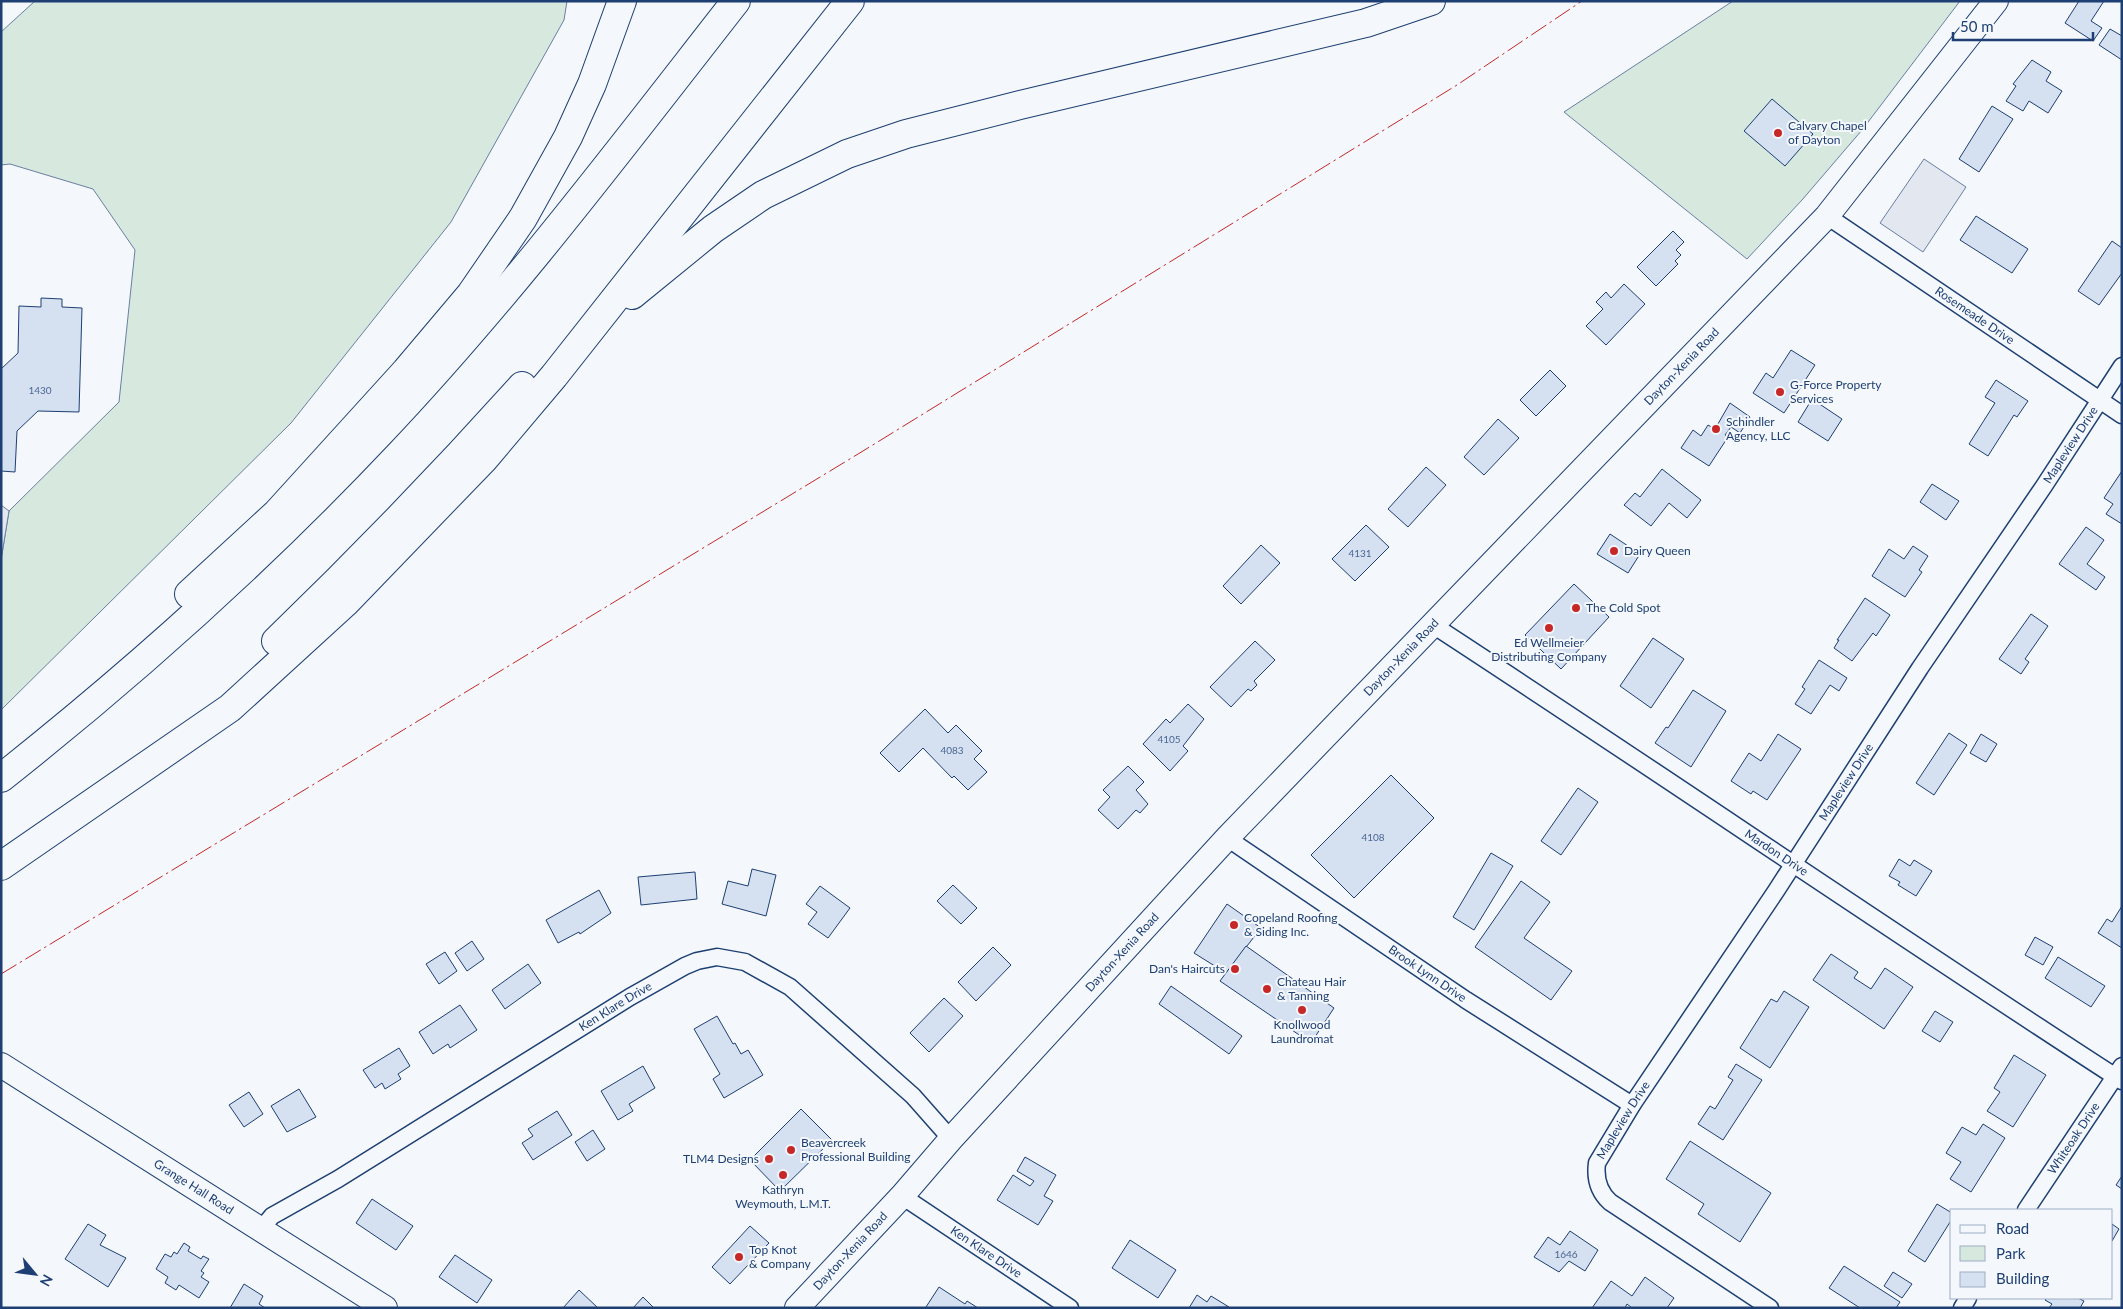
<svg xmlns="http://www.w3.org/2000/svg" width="2123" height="1309" viewBox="0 0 2123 1309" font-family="Lato,sans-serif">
  <rect width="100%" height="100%" fill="#f4f7fb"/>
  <g fill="#d7e8df" stroke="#687fa3">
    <path d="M35,1H567L564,20L451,222L291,423L1,710V560L9,511L119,402L135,250L93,189L10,164L1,165V32Z"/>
    <path d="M1733,1H1960L1862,130L1802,200L1747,259L1564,112Z"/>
  </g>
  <g fill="#e3e8f0" stroke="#687fa3">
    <path d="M1924,159L1966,187L1923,252L1880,223Z"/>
    <path d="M1,505L9,511L1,560Z"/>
  </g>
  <g fill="#d5e0f0" stroke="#1d3f73">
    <path d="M2079,1H2104L2091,21L2102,28L2093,41L2065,23Z"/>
    <path d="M2110,29L2122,36V60L2099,45Z"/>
    <path d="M2032,60L2051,72L2046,81L2062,91L2048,113L2029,101L2023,111L2006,101L2016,86L2013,84Z"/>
    <path d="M1772,99L1813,134L1785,166L1744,131Z"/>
    <path d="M1992,106L2013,119L1979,172L1959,159Z"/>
    <path d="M1976,216L2028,249L2012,273L1960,240Z"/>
    <path d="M1673,231L1684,242L1676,250L1681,255L1675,261L1678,264L1656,286L1637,267Z"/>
    <path d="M2112,241L2122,248V273L2099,305L2078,291Z"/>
    <path d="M1624,284L1645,304L1606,345L1586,326L1603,309L1596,302L1606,292L1611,298Z"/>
    <path d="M41,298L62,299V307L82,308L79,412L38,411L17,431L15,472L1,471V369L18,353L19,306L41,307Z"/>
    <path d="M1791,350L1815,365L1784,413L1753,393L1766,373L1773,378Z"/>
    <path d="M1550,370L1566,386L1536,416L1520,400Z"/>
    <path d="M1996,380L2028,401L2017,417L2014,415L1988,456L1969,444L1995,403L1985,397Z"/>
    <path d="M1812,399L1842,419L1828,441L1798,422Z"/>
    <path d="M1730,403L1750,417L1740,433L1731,427L1725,435L1728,437L1709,466L1681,448L1693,430L1701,436L1708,425L1715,429Z"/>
    <path d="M1498,419L1519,438L1484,475L1464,457Z"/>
    <path d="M1426,467L1446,485L1408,527L1388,509Z"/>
    <path d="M1662,469L1701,500L1687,518L1669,503L1651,526L1624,505L1635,493L1640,497Z"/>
    <path d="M2122,471V524L2106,514L2113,504L2104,498Z"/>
    <path d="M1932,484L1959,501L1946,520L1920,502Z"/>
    <path d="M1366,525L1389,547L1355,581L1332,559Z"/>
    <path d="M2086,527L2104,540L2087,564L2105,577L2096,590L2059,564Z"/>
    <path d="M1610,534L1640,554L1628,573L1597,554Z"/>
    <path d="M1261,545L1280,563L1241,604L1223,586Z"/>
    <path d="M1913,546L1928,556L1919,570L1922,572L1905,597L1872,576L1889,549L1904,559Z"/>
    <path d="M1574,584L1609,617L1561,669L1525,635Z"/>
    <path d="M1865,598L1890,615L1876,636L1873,633L1852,661L1834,648L1839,640H1837Z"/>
    <path d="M2031,614L2048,626L2025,659L2029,662L2021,674L1999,659Z"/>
    <path d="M1653,638L1684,659L1651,708L1620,686Z"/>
    <path d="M1255,641L1275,660L1254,681L1257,685L1251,691L1248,689L1231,707L1210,687Z"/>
    <path d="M1819,660L1847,678L1839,691L1830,685L1811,714L1795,704L1805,689L1802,687Z"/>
    <path d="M1693,690L1726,711L1691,767L1655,743L1666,727L1668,728Z"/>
    <path d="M1188,704L1204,719L1183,746L1188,751L1170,771L1143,744L1166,719L1170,723Z"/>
    <path d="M925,709L948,733L956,725L982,751L974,759L987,772L968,790L954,776L952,778L923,748L899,772L880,753Z"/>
    <path d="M1949,733L1967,745L1934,795L1916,783Z"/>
    <path d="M1778,734L1801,749L1767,800L1753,791L1751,794L1731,781L1749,753L1761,761Z"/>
    <path d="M1981,734L1997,744L1986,762L1970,753Z"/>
    <path d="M1128,766L1144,782L1136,790L1148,804L1140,813L1136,810L1118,829L1098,810L1110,797L1103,790Z"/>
    <path d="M1391,775L1434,818L1354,898L1311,855Z"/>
    <path d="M1578,788L1598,802L1561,855L1541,841Z"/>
    <path d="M1491,853L1513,866L1474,930L1453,917Z"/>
    <path d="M1899,859L1910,866L1914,860L1932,871L1916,896L1898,885L1900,882L1889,876Z"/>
    <path d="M752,869L776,875L766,916L722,904L728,881L748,886Z"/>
    <path d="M695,872L697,899L641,905L638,877Z"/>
    <path d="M1521,881L1550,902L1524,938L1572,971L1551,1000L1475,947Z"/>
    <path d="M953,885L977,908L961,924L937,901Z"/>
    <path d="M820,886L850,908L828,938L808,924L817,912L806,904Z"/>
    <path d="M599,890L611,913L580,934L579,932L558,943L546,920Z"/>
    <path d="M1227,904L1261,928L1226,973L1194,953Z"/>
    <path d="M2122,906V948L2098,933L2107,919L2112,922Z"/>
    <path d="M2035,937L2053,947L2043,965L2025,955Z"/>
    <path d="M472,941L484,959L467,971L455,953Z"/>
    <path d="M1246,946L1334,1008L1311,1043L1220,981Z"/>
    <path d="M993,947L1011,965L976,1001L958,982Z"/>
    <path d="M445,952L457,971L439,984L426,964Z"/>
    <path d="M1831,954L1858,972L1854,978L1871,989L1885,968L1913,987L1884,1029L1813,980Z"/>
    <path d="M2058,957L2105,986L2091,1007L2045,978Z"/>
    <path d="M528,964L541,983L505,1009L492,990Z"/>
    <path d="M1171,986L1242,1036L1229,1054L1159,1004Z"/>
    <path d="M1784,991L1809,1007L1770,1068L1740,1048L1771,999L1777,1002Z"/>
    <path d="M944,998L963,1016L929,1052L910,1033Z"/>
    <path d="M460,1005L477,1030L450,1048L448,1044L433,1054L419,1032Z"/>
    <path d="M1935,1011L1953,1022L1940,1042L1922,1031Z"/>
    <path d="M717,1016L733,1044L735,1043L741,1054L748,1050L763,1075L724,1098L713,1079L720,1074L694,1029Z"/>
    <path d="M399,1048L410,1066L398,1074L401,1079L385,1089L382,1083L375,1088L363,1070Z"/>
    <path d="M2014,1055L2046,1075L2013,1127L1987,1111L2000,1092L1994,1088Z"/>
    <path d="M1736,1064L1762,1080L1723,1140L1698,1124L1710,1106L1715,1109L1733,1080L1728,1077Z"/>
    <path d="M643,1066L655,1088L629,1104L633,1111L618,1120L601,1091Z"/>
    <path d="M299,1089L316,1117L287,1132L271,1106Z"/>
    <path d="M249,1092L263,1114L244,1127L229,1105Z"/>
    <path d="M801,1109L832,1140L780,1191L750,1160Z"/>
    <path d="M557,1111L572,1135L533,1160L522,1143L533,1136L528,1129Z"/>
    <path d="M1983,1124L2005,1138L1971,1192L1950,1179L1961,1162L1946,1153L1962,1127L1976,1135Z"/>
    <path d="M593,1130L605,1149L587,1161L575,1142Z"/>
    <path d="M1690,1141L1771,1193L1740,1242L1698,1214L1704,1204L1666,1179Z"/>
    <path d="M1025,1157L1056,1175L1044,1196L1053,1201L1038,1225L997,1200L1013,1175L1030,1186L1034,1181L1017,1171Z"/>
    <path d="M2122,1176V1189L2116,1185Z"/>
    <path d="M372,1199L413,1226L396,1250L356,1223Z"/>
    <path d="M1937,1204L1952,1213V1219L1925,1262L1908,1251Z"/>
    <path d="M88,1224L106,1235L100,1245L126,1258L108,1287L65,1259Z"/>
    <path d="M2112,1224L2119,1229L2112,1241Z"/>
    <path d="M750,1226L769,1243L730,1284L712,1267Z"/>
    <path d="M1570,1231L1598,1250L1585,1271L1569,1261L1559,1272L1534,1257L1548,1237L1560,1245Z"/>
    <path d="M1130,1240L1176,1270L1158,1298L1112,1268Z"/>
    <path d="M184,1243L190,1247L188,1251L201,1259L203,1256L209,1259L201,1271L204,1273L201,1277L209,1282L199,1298L179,1285L176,1290L165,1283L168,1277L156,1269L165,1254L171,1257L174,1252L177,1254Z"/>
    <path d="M455,1255L492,1280L477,1303L439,1277Z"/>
    <path d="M1844,1266L1900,1302L1896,1308H1860L1829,1288Z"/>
    <path d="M1893,1272L1912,1284L1902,1298L1884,1286Z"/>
    <path d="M1645,1277L1674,1298L1667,1308H1632L1627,1304L1625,1308H1592L1611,1281L1632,1296Z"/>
    <path d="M244,1284L263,1296L259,1304L265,1308H230Z"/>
    <path d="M939,1287L965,1304L967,1301L978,1308H927L926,1307Z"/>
    <path d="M579,1290L598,1308H563Z"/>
    <path d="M1197,1295L1207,1302L1211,1296L1229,1307L1189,1308Z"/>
    <path d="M643,1297L654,1308H633Z"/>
    <path d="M2047,1298H2078L2084,1301L2080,1308H2049L2052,1304L2045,1300Z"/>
  </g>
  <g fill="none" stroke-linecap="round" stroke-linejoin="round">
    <g stroke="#1d3f73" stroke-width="19">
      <g id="minor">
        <path id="s1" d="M1827,216L2122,415"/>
        <path id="s2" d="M1433,625C1663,775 1890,931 2122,1081"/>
        <path id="s3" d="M1227,838L1466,1000L1632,1105"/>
        <path id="s4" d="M902,1196L1070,1308"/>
        <path id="s5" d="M2026,1210L2122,1066"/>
        <path id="s6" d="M262,1228L272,1216L338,1179L630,997L685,966L697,961L717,957L745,962L790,987L913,1096L951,1139"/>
        <path id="s7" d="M1770,1308L1610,1202C1598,1191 1595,1178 1597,1163L1632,1105L1776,891L1920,668L2044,486L2122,366"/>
        <path d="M1962,1308L1968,1298"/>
      </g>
    </g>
    <g stroke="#1d3f73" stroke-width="26">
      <g id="secondary">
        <path id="s8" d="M1,1065L385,1308"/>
        <path id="s9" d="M797,1308L902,1196L951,1139L1227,838L1827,216L1996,1"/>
      </g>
    </g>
    <g stroke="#1d3f73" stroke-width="30">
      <g id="motorway">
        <path d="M632,295L713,229L763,195L847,154L906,134L1020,105L1366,23L1431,1"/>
        <path d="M189,594L277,513L406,371L471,294L523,218L568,137L592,84L622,1"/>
        <path d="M276,641C361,559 443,474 522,386"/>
        <path d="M1,778C135,672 262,558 379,434C508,298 621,148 736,1"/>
        <path d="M1,866L230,708L345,603L484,459L554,376L850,1"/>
      </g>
    </g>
    <use href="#minor" stroke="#f4f7fb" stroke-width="16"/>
    <use href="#secondary" stroke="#f4f7fb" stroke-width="24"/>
    <use href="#motorway" stroke="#f4f7fb" stroke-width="28"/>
    <path stroke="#c62828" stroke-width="1" stroke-dasharray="18 4 2.5 4" stroke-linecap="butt" d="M1,974L863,451L1457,85L1582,1"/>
  </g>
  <g fill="#c62828" stroke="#f4f7fb" stroke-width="2">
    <circle cx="1778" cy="133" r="5"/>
    <circle cx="1780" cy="392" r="5"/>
    <circle cx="1716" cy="429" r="5"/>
    <circle cx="1614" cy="551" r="5"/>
    <circle cx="1576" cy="608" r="5"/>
    <circle cx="1549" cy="628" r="5"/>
    <circle cx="1234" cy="925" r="5"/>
    <circle cx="1235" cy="969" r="5"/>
    <circle cx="1267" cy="989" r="5"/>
    <circle cx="1302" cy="1010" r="5"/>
    <circle cx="791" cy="1150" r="5"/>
    <circle cx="769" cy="1159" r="5"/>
    <circle cx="783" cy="1175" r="5"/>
    <circle cx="739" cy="1257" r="5"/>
  </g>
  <g text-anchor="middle" stroke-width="4" stroke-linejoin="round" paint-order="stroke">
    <g font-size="10" fill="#4b6792">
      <text x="40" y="394">1430</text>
      <text x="1360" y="557">4131</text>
      <text x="1169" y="743">4105</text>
      <text x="952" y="754">4083</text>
      <text x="1373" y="841">4108</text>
      <text x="1566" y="1258">1646</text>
    </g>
    <g font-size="12" fill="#1d3f73" stroke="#f4f7fb" text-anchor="start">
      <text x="1788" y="130">Calvary Chapel<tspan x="1788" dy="14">of Dayton</tspan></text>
      <text x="1790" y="389">G-Force Property<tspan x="1790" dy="14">Services</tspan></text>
      <text x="1726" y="426">Schindler<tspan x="1726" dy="14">Agency, LLC</tspan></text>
      <text x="1624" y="555">Dairy Queen</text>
      <text x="1586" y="612">The Cold Spot</text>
      <text x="1549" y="647" text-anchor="middle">Ed Wellmeier<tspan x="1549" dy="14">Distributing Company</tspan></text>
      <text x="1244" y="922">Copeland Roofing<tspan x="1244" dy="14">&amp; Siding Inc.</tspan></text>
      <text x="1225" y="973" text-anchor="end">Dan's Haircuts</text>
      <text x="1277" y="986">Chateau Hair<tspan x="1277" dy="14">&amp; Tanning</tspan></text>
      <text x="1302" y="1029" text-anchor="middle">Knollwood<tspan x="1302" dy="14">Laundromat</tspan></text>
      <text x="801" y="1147">Beavercreek<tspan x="801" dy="14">Professional Building</tspan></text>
      <text x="759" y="1163" text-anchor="end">TLM4 Designs</text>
      <text x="783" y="1194" text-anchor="middle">Kathryn<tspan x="783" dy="14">Weymouth, L.M.T.</tspan></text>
      <text x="749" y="1254">Top Knot<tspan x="749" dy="14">&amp; Company</tspan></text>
    </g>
    <g font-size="12" fill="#1d3f73" stroke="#f4f7fb">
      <text dy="4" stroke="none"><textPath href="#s1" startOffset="178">Rosemeade Drive</textPath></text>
      <text dy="4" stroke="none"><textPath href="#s9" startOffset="1292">Dayton-Xenia Road</textPath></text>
      <text dy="4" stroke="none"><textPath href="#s7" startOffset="1095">Mapleview Drive</textPath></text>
      <text dy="4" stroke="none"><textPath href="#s9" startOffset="888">Dayton-Xenia Road</textPath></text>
      <text dy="4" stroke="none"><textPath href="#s7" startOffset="690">Mapleview Drive</textPath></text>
      <text dy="4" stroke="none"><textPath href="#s2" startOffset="412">Mardon Drive</textPath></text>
      <text dy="4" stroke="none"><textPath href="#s9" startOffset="482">Dayton-Xenia Road</textPath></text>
      <text dy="4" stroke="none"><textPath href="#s3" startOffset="242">Brook Lynn Drive</textPath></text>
      <text dy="4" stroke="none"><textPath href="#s6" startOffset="418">Ken Klare Drive</textPath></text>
      <text dy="4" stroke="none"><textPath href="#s7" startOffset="285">Mapleview Drive</textPath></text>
      <text dy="4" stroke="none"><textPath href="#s5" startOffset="86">Whiteoak Drive</textPath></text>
      <text dy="4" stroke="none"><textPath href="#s8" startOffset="228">Grange Hall Road</textPath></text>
      <text dy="4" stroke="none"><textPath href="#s9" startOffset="78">Dayton-Xenia Road</textPath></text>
      <text dy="4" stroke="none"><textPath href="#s4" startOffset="101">Ken Klare Drive</textPath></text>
    </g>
  </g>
  <rect width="2123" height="1309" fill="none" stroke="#1d3f73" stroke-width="5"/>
  <rect x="1950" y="1209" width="162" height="90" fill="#f4f7fb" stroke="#9eadc5"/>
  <rect x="1960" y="1225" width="25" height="8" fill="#f4f7fb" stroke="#9eadc5"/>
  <text x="1996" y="1234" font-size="15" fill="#1d3f73">Road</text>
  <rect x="1960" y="1246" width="25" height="15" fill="#d7e8df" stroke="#9eadc5"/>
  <text x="1996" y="1259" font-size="15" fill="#1d3f73">Park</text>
  <rect x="1960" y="1272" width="25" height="15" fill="#d5e0f0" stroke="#9eadc5"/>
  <text x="1996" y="1284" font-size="15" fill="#1d3f73">Building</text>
  <g transform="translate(35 1274) rotate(119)" stroke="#f4f7fb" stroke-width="4" paint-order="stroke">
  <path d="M0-4L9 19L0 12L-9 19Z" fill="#1d3f73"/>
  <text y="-8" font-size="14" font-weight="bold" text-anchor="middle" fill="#1d3f73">N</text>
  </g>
  <path d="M1953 32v8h140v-8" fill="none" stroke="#1d3f73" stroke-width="2.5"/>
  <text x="1960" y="32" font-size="15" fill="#1d3f73" stroke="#f4f7fb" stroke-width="4" paint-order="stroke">50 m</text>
</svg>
